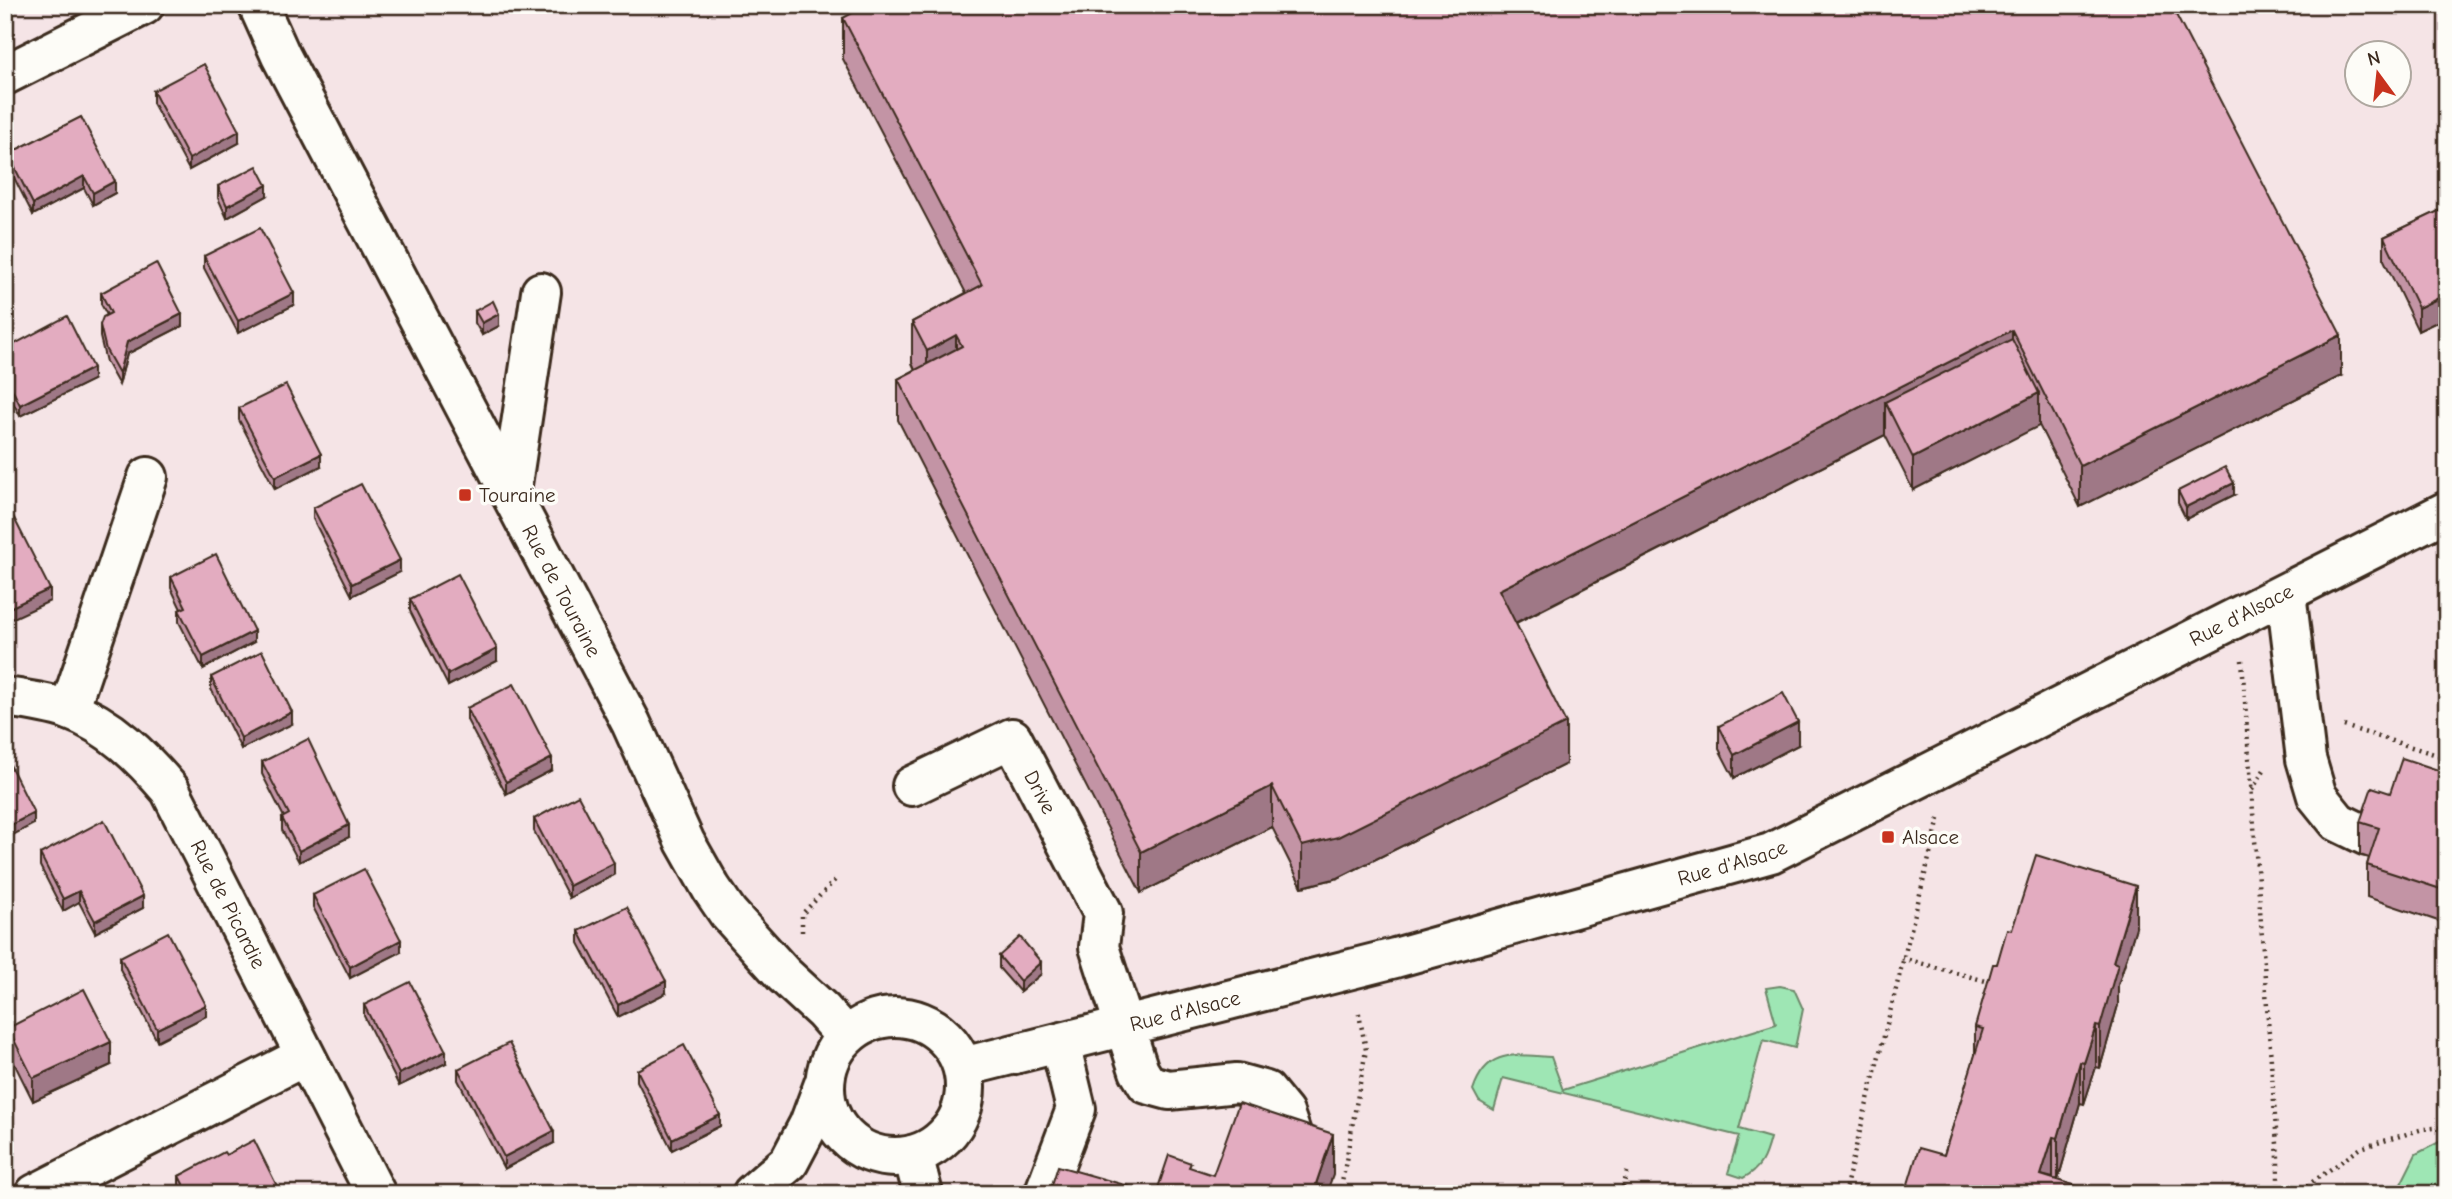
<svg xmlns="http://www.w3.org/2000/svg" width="2452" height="1199" viewBox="0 0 2452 1199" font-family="'Comic Neue',sans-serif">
  <rect width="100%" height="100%" fill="#f5e4e6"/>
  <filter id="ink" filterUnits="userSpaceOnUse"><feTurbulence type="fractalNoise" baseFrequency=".0143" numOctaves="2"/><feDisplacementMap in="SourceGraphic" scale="14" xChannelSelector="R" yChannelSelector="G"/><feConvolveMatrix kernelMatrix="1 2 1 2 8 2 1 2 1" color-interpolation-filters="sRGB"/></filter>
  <g filter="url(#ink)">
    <g fill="#9ee6b4" stroke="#6c8869" stroke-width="2">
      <path d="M1780,986L1794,989L1803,1009L1795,1048L1763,1040L1739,1129L1770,1138C1765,1157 1761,1169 1743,1178L1728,1173L1739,1136L1503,1078L1494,1110L1479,1101L1473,1090C1487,1048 1514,1055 1551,1057L1563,1090L1776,1024L1766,988Z"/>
      <path d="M2447,1138V1194H2396L2416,1154Z"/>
    </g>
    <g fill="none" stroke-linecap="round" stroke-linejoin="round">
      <g stroke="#3b2a1e" stroke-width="44">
        <g id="minor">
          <path id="s1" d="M258,5L281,56L631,723L685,842L711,888L728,913L784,975L823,1011L845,1036"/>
          <path d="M5,75L144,5"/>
          <path d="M511,491L541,292"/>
          <path d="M2286,593L2306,759L2317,796L2338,822L2367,836"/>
          <path id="s2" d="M5,697C26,700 49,703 69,710C110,725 142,757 170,790L376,1194"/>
          <path d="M69,710L148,477"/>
          <path id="s3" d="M912,786L1012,738L1103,913L1099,947L1139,1071L1147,1084L1169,1090L1237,1083L1266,1091L1284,1113L1292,1136L1285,1159"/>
          <circle cx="895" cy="1087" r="70"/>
          <path id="s4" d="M963,1067L1395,958L1771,853L2447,511"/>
          <path d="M913,1155L923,1194"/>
          <path d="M35,1194L305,1056"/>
          <path d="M752,1194L789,1162L809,1124L824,1084"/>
          <path d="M1044,1194L1076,1109L1060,1043"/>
        </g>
      </g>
      <g stroke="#3b2a1e" stroke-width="4.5" stroke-dasharray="2 5" stroke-linecap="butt">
        <path d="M2242,660L2278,1158V1194"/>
        <path d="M2344,726L2447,758"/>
        <path d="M2252,790L2264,770"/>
        <path d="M802,932V914L837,878"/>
        <path d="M1902,958L1993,983"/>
        <path d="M1340,1194L1366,1050L1358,1009"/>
        <path d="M1621,1194L1628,1169"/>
        <path d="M1844,1194L1940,815"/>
        <path d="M2295,1194L2361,1148L2423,1129L2447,1127"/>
      </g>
      <use href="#minor" stroke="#fdfcf7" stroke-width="38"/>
    </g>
    <g fill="#c394a5" stroke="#3b2a1e" stroke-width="2">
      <path d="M843,18L2341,376L2080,507L2039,425L1913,490L1885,435L1516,623L1566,764L1338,878L1302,887L1272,827L1141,893L898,420V379L915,370L912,363V322L966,293L843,59Z"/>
      <path d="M153,91L239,143L189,170L153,103Z"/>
      <path d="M81,117L115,193L93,205L84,188L33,215L8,166V154Z"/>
      <path d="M218,186L267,196L227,218L218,198Z"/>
      <path d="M2447,207V317L2418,331L2384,260V237Z"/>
      <path d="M204,256L294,305L238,333L204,268Z"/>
      <path d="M101,293L182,326L127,354L119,385L106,362L100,337V325L107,315L101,304Z"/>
      <path d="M475,311L499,326L482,335L475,323Z"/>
      <path d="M5,349L93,380L20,416L5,387Z"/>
      <path d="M239,408L321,466L275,489L239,420Z"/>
      <path d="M2178,491L2234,495L2186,519L2178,503Z"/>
      <path d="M313,508L400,572L352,596L313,519Z"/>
      <path d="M171,577L254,642L203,669L179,622V610L181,609L171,588Z"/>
      <path d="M410,599L497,661L448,686L410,611Z"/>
      <path d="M211,677L292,724L241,749L211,689Z"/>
      <path d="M467,708L552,770L506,794L467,720Z"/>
      <path d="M1719,726L1798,745L1734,778L1719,749Z"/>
      <path d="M262,762L349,837L299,862L282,830V818L284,817L262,774Z"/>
      <path d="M2447,773V924L2367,897V865L2369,858L2360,855V822Z"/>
      <path d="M534,819L614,875L569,898L534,831Z"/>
      <path d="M40,854L143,908L95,933L79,902L63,911L40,866Z"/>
      <path d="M313,895L401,952L350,978L313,907Z"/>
      <path d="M2136,927L2118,985V1005L2100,1068L2096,1067L2084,1104L2080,1103L2058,1180L1944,1155L1975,1056V1027L1997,964L2012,930Z"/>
      <path d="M579,931L666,993L618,1017L579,943Z"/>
      <path d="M999,956L1041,974L1020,992L999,968Z"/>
      <path d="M120,957L206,1016L157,1041L120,969Z"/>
      <path d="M364,1005L446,1063L399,1086L364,1016Z"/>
      <path d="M8,1028L111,1065L33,1101L8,1051Z"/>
      <path d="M458,1069L554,1143L504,1169L458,1080Z"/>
      <path d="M637,1070L720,1126L672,1150L637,1081Z"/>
      <path d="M226,1155L278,1194H182L179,1188V1176Z"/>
    </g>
    <g fill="#9f7886" stroke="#3b2a1e" stroke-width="2">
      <path d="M239,131V143L189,170V159Z"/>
      <path d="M84,176V188L33,215V204Z"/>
      <path d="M115,181V193L93,205V193Z"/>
      <path d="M267,185V196L227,218V206Z"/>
      <path d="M294,293V305L238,333V321Z"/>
      <path d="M2447,294V317L2418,331V308Z"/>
      <path d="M182,314V326L127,354L119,385V373L127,342Z"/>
      <path d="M499,314V326L482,335V323Z"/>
      <path d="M2012,330V371L1885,402V435L1499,631V590Z"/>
      <path d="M956,335V376L927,392V351Z"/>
      <path d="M2341,335V376L2080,507V466Z"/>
      <path d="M93,368V380L20,416V405Z"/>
      <path d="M2039,393V426L1913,490V458Z"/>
      <path d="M321,454V466L275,489V477Z"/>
      <path d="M2234,483V495L2186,519V507Z"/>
      <path d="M400,560V572L352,596V584Z"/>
      <path d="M50,589V601L5,622V610Z"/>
      <path d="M254,631V642L203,669V657Z"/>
      <path d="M497,649V661L448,686V674Z"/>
      <path d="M292,712V724L241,749V738Z"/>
      <path d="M1798,722V745L1734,778V755Z"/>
      <path d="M1566,723V764L1338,878L1302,887V846Z"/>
      <path d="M552,758V770L506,794V782Z"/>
      <path d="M1272,786V827L1141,893V852Z"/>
      <path d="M34,813V824L5,839V828Z"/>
      <path d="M349,825V837L299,862V851Z"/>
      <path d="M614,863V875L569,898V886Z"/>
      <path d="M2136,886V927L2118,985V1005L2100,1068V1027L2113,962Z"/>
      <path d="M79,891V902L63,911V899Z"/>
      <path d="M143,896V908L95,933V921Z"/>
      <path d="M401,940V952L350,978V967Z"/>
      <path d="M1041,962V974L1020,992V981Z"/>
      <path d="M666,981V993L618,1017V1005Z"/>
      <path d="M206,1005V1016L157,1041V1029Z"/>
      <path d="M2096,1026V1067L2084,1104V1063Z"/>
      <path d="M111,1042V1065L33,1101V1078Z"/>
      <path d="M446,1051V1063L399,1086V1074Z"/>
      <path d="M2080,1062V1103L2058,1180V1138Z"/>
      <path d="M720,1115V1126L672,1150V1139Z"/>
      <path d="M554,1131V1143L504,1169V1157Z"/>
      <path d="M13,1133V1145L5,1149V1137Z"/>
      <path d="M1333,1134V1175L1326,1194L1316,1184Z"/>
      <path d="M2053,1137V1178L2041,1175Z"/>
      <path d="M278,1188V1194H267Z"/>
    </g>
    <g fill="#e3acc0" stroke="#3b2a1e" stroke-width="2">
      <path d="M867,5H2171L2341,335L2080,466L2012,330L1499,590L1566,723L1338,837L1302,846L1272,786L1141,852L898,379L962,346L956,335L927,351L912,322L982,285L843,18Z"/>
      <path d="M204,64L239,131L189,159L153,91Z"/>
      <path d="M81,117L115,181L93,193L84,176L33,204L8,154Z"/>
      <path d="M257,166L267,185L227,206L218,186Z"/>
      <path d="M2447,207V294L2418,308L2384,237Z"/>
      <path d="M260,228L294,293L238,321L204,256Z"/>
      <path d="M156,263L182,314L127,342L119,373L106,350L100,325L103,317L111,313L101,293Z"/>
      <path d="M493,301L499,314L482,323L475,311Z"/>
      <path d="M67,316L93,368L20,405L5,375V349Z"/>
      <path d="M2012,339L2039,393L1913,458L1885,402Z"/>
      <path d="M286,385L321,454L275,477L239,408Z"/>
      <path d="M2225,467L2234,483L2186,507L2178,491Z"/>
      <path d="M361,484L400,560L352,584L313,508Z"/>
      <path d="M14,518L50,589L5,610V523Z"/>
      <path d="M216,554L254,631L203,657L179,610L186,607L171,577Z"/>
      <path d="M458,574L497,649L448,674L410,599Z"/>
      <path d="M262,651L292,712L241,738L211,677Z"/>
      <path d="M514,684L552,758L506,782L467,708Z"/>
      <path d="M1783,693L1798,722L1734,755L1719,726Z"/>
      <path d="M308,739L349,825L299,851L282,818L289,814L262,762Z"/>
      <path d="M5,755L34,813L5,828Z"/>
      <path d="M2402,758L2447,773V891L2367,865L2379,828L2360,822L2372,787L2390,793Z"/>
      <path d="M578,795L614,863L569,886L534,819Z"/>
      <path d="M104,820L143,896L95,921L79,891L63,899L40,854Z"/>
      <path d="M2036,855L2136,886L2113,962L2118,964L2100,1027L2096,1026L2084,1063L2080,1062L2058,1138L2053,1137L2041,1175L2102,1194H1905L1919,1148L1944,1155L1983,1029L1975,1027L1993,964H1997L2007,929L2012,930Z"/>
      <path d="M364,869L401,940L350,967L313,895Z"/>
      <path d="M627,907L666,981L618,1005L579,931Z"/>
      <path d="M168,932L206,1005L157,1029L120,957Z"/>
      <path d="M1020,937L1041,962L1020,981L999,956Z"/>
      <path d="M410,982L446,1051L399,1074L364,1005Z"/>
      <path d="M84,989L111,1042L33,1078L8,1028Z"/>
      <path d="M509,1043L554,1131L504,1157L458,1069Z"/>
      <path d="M684,1045L720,1115L672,1139L637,1070Z"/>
      <path d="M1239,1103L1333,1134L1316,1184L1344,1194H1156L1169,1155L1191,1163L1189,1167L1213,1175Z"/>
      <path d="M5,1119L13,1133L5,1137Z"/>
      <path d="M254,1140L278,1188L267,1194H188L179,1176L224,1152L226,1155Z"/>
      <path d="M1058,1166L1156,1194H1049Z"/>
      <path d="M1882,1190L1896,1194H1881Z"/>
    </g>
  </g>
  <g fill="#c8321e" stroke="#fdfcf7" stroke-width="2.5">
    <rect x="458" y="488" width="14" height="14" rx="3.5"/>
    <rect x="1881" y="830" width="14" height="14" rx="3.5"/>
  </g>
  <g text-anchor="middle" stroke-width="7" stroke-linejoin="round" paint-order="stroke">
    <g font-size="21" fill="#3b2a1e" stroke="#fdfcf7" text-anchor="start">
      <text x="479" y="502">Touraine</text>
      <text x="1902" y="844">Alsace</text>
    </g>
    <g font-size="21" fill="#3b2a1e" stroke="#fdfcf7">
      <text dy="7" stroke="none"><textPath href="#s1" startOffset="660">Rue de Touraine</textPath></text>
      <text dy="7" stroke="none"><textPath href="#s4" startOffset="1363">Rue d'Alsace</textPath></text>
      <text dy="7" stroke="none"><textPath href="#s3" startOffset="172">Drive</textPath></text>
      <text dy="7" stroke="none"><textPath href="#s4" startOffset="796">Rue d'Alsace</textPath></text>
      <text dy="7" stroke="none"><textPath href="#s2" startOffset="324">Rue de Picardie</textPath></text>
      <text dy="7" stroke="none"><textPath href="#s4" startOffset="229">Rue d'Alsace</textPath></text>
    </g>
  </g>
  <rect width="2452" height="1199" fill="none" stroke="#fdfcf7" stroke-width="28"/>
  <rect x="14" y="14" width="2424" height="1171" fill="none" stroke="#3b2a1e" stroke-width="2.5" filter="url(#ink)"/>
  <g transform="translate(2378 74) rotate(345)"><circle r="33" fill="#fdfcf7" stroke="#afa8a0" stroke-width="2"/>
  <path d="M0-5L12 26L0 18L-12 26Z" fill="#c8321e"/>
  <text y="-10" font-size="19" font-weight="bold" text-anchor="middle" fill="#3b2a1e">N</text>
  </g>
</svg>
